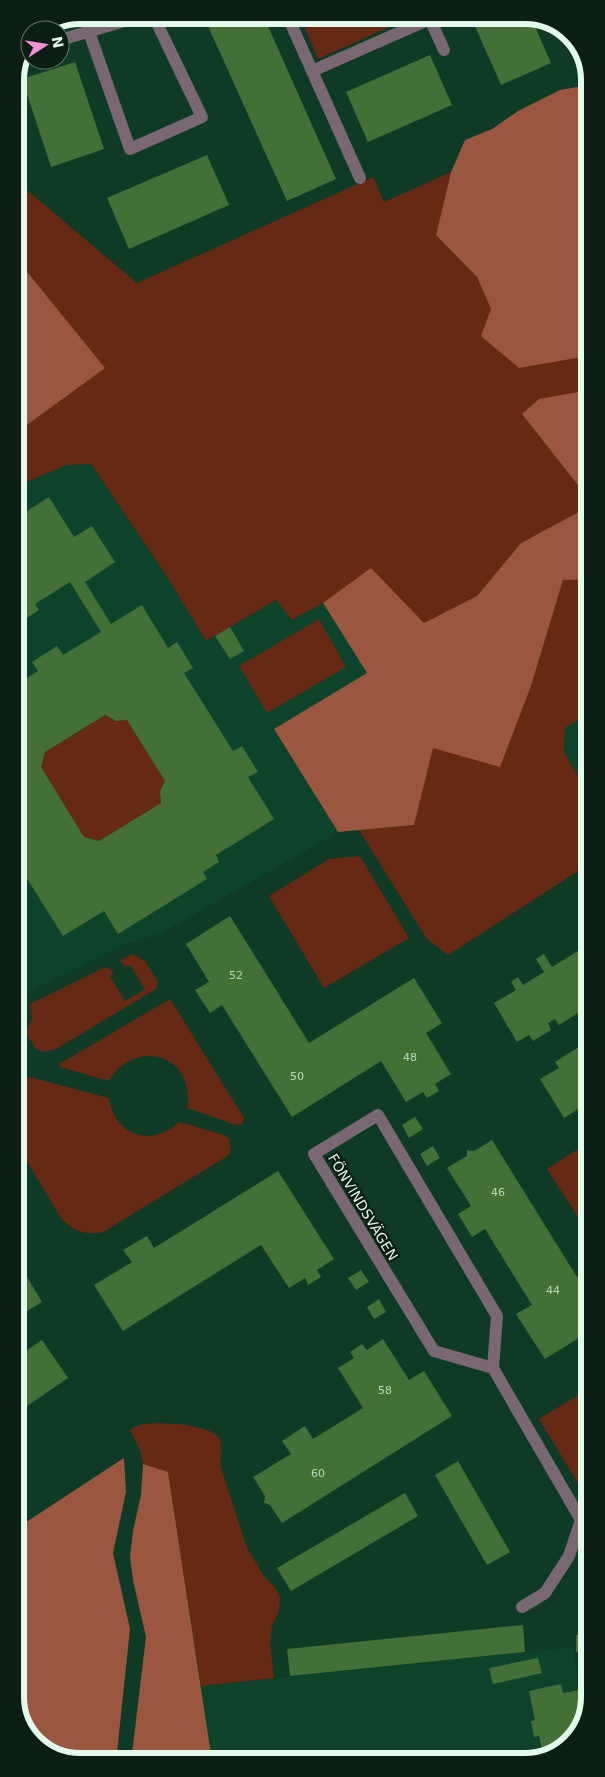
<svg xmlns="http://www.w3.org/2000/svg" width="605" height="1777" viewBox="0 0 605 1777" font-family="'DejaVu Sans',sans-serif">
  <rect width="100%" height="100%" fill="#0f3a25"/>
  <g fill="#0d432a">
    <path d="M91,464L166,575L206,641L277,600L292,620L323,603L367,673L274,730L338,832L162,933L123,945L27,992L16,982V487L66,465Z"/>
    <path d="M589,713V795L564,752L565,728Z"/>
    <path d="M574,1647L576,1668H590V1698L576,1737L542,1760L212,1761L201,1686Z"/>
  </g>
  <g fill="#652914">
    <path d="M334,15H409L407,19L318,59L305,28Z"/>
    <path d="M451,172L436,235L477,277L491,309L582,357L588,338V402L583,391L522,414L588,498V507L521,543L477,596L424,623L323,603L292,620L276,600L206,641L166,575L91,464L66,465L16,487V433L104,368L15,257V180L137,283L373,177L384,202Z"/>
    <path d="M563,579H589V713L565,728L564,752L589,795V864L448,955L426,938L359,830L414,825L432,747L531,686Z"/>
    <path d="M319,619L346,667L267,713L239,666Z"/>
    <path d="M105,715L116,721L127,720L165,781L160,791L161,803L99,841L84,837L41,767L45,752Z"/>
    <path d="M360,856L409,938L324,988L269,896L329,859Z"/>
    <path d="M133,954L145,961L158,982L156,989L56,1049L45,1052L36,1049L26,1033L32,1019L30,1004L105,967L109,968L114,974L110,976L125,1001L145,989L130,965L125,967L120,960Z"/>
    <path d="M170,999L244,1118L242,1124L236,1125L187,1108C196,1056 136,1036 109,1081L60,1067L59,1064Z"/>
    <path d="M26,1076L109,1098C114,1136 152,1148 179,1122L224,1135L229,1139L231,1152L226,1157L103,1232C86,1236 73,1231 61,1218L16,1143V1082Z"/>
    <path d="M589,1142V1218L582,1223L547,1169Z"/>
    <path d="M590,1388V1503L539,1419Z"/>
    <path d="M180,1424C192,1427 220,1428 221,1444C222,1453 219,1458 221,1468L247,1548L264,1576L276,1589L280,1597L279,1611L272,1625L270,1643L274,1678L201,1686L168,1472L143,1464L140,1450L130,1430C140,1420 166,1424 180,1424Z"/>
  </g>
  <g fill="#9a563f">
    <path d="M588,85V338L582,357L519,368L481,336L491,309L477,277L436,235L451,172L465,140L492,129L518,111L560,90Z"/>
    <path d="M15,257L105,368L16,433Z"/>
    <path d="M584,391L588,402V498L522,414L539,399Z"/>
    <path d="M588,507L589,579L563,580L531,686L500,767L433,748L414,825L338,832L274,729L367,673L323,603L371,568L424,623L477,596L521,543Z"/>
    <path d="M124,1458L126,1492L113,1553L130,1629L116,1762H75L37,1746L17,1714V1528Z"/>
    <path d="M143,1464L168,1472L212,1761L131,1762L146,1637L133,1580L130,1557L133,1531L141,1495Z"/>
  </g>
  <g fill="#446f37" fill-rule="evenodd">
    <path d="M203,15H263L336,179L287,201Z"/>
    <path d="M470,15H530L551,63L501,85Z"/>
    <path d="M430,55L452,105L368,142L346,92Z"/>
    <path d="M75,62L104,149L51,167L22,79Z"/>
    <path d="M207,155L229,205L129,249L107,198Z"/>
    <path d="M49,497L74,537L92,526L115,562L85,582L111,624L142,605L168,648L177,642L193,668L184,673L233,751L242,746L258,772L248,777L274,819L216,855L219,862L203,872L207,879L118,934L104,911L63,936L16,861V685L38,671L32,662L57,646L63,655L101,632L70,582L35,604L39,610L16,625V518ZM105,715L116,721L127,720L165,781L160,791L161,803L99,841L84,837L41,767L45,752Z"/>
    <path d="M230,627L244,651L230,659L215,636Z"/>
    <path d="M230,916L309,1043L414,978L442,1023L426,1033L451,1074L435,1084L439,1091L427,1098L423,1092L406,1102L381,1061L292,1117L222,1005L210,1013L195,990L209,982L186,944Z"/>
    <path d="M589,944V1006L559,1025L555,1019L548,1023L551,1030L533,1041L529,1035L517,1042L494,1003L516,990L511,982L518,977L523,985L544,972L536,959L544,954L552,967Z"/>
    <path d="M588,1041L589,1102L564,1118L540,1079L559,1068L555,1062Z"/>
    <path d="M415,1117L423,1129L409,1138L402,1125Z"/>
    <path d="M492,1140L577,1277L589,1269L590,1331L545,1359L516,1314L532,1305L485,1229L472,1237L458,1214L471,1206L447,1168L467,1156V1150L474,1151Z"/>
    <path d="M433,1146L440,1158L427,1166L420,1154Z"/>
    <path d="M278,1171L334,1259L317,1270L321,1277L308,1285L305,1278L289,1288L261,1245L123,1331L94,1285L132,1262L123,1250L147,1236L154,1248Z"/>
    <path d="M17,1260L42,1302L17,1317Z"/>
    <path d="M361,1270L369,1282L356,1290L348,1278Z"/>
    <path d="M379,1299L386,1312L374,1319L367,1307Z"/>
    <path d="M383,1339L409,1380L424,1371L452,1416L282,1523L270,1505L264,1503L265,1496L253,1477L291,1454L282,1441L305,1426L313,1439L363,1408L338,1368L354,1358L350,1352L362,1344L367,1350Z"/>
    <path d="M42,1340L68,1378L17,1413V1357Z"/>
    <path d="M458,1461L510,1552L487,1565L435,1475Z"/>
    <path d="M405,1493L418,1516L291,1591L277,1568Z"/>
    <path d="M523,1625L525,1652L290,1676L287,1649Z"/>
    <path d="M590,1634V1651L576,1652V1635Z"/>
    <path d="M538,1658L542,1673L493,1684L489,1668Z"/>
    <path d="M561,1684L563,1693L590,1688V1698L576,1737L544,1759L539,1736L534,1737L531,1721L535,1720L529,1691Z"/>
  </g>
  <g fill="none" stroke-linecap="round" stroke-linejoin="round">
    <g stroke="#796873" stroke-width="12">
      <path d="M287,15L360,178"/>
      <path d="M428,15L444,50"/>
      <path d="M89,32L130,149L202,117L153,15"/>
      <path d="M60,40L145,15"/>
      <path d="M27,49L30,48"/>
      <path d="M312,71L430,19"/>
      <path d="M493,1368L434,1351L314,1154L378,1115L497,1316L493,1368L581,1520L590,1521"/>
      <path d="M522,1607L545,1593L569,1556L581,1520"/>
    </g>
  </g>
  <g text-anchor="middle" stroke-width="4.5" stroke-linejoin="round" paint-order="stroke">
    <g font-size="11" fill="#bbd6be">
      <text x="236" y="979">52</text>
      <text x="410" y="1061">48</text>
      <text x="297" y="1080">50</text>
      <text x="498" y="1196">46</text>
      <text x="553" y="1294">44</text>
      <text x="385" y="1394">58</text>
      <text x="318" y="1477">60</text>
    </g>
    <g font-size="14" fill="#e3f9eb" stroke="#0c1d14">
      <text transform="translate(363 1207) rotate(59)" y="5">FÖNVINDSVÄGEN</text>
    </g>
  </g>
  <path d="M0 0H605V1777H0ZM80 24H525A56 56 0 0 1 581 80V1697A56 56 0 0 1 525 1753H80A56 56 0 0 1 24 1697V80A56 56 0 0 1 80 24Z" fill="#0c1d14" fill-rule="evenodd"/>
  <path fill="none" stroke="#e3f9eb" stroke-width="6" d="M80 24H525A56 56 0 0 1 581 80V1697A56 56 0 0 1 525 1753H80A56 56 0 0 1 24 1697V80A56 56 0 0 1 80 24Z"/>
  <g transform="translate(45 45) rotate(78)"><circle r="24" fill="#0c1d14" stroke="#62756a"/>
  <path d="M0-4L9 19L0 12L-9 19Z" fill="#f391d6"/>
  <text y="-8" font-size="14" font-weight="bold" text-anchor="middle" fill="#e3f9eb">N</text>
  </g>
</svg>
